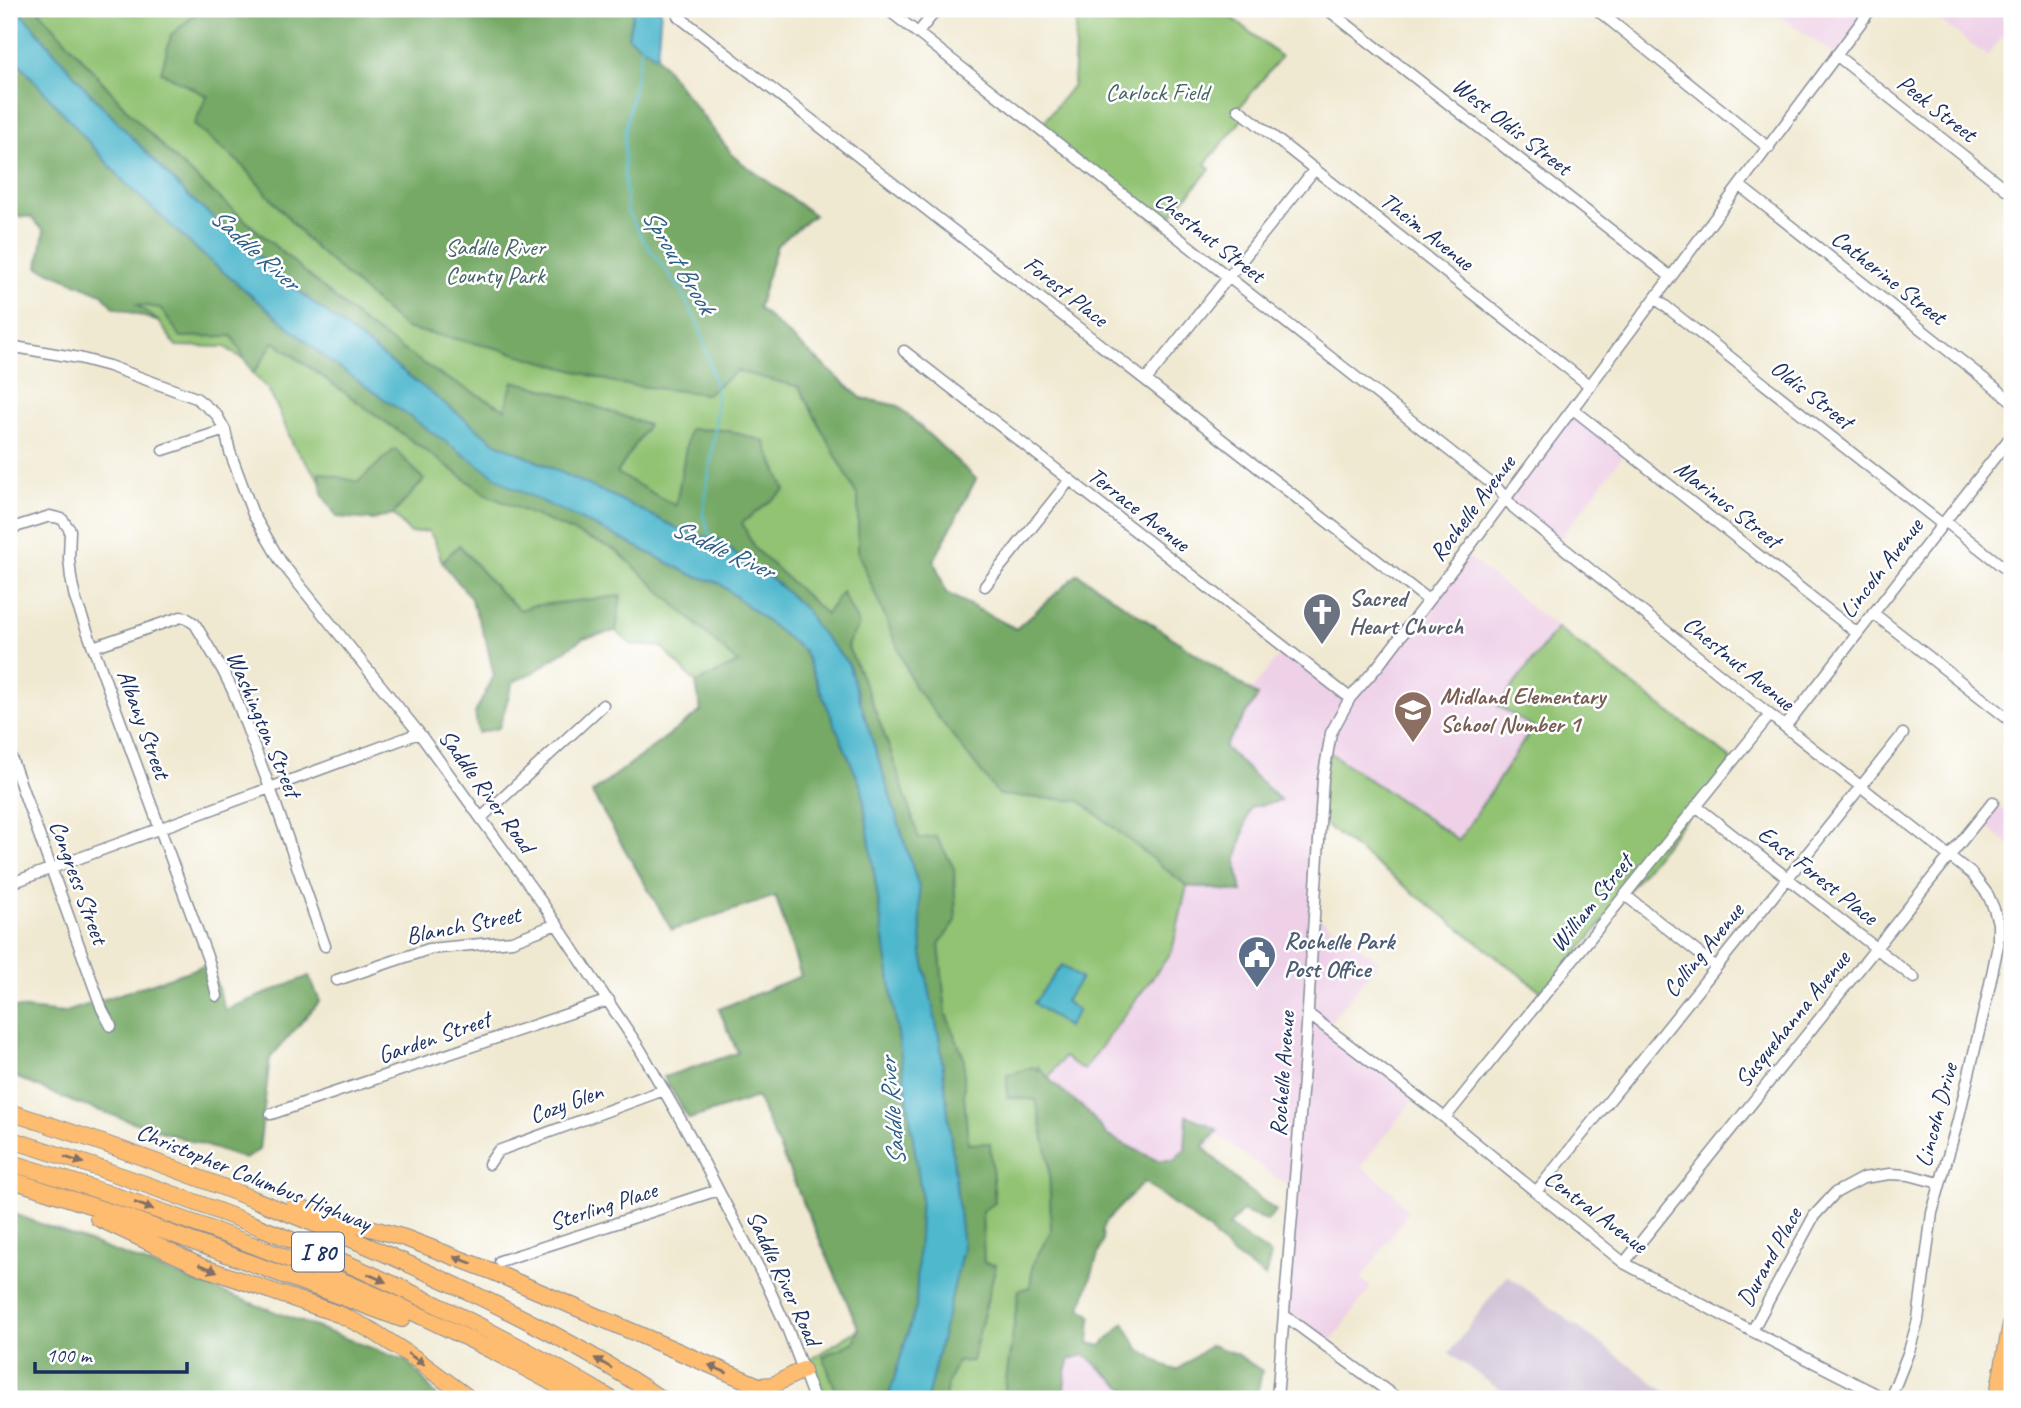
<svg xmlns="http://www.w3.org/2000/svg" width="2021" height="1408" viewBox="0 0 2021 1408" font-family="Caveat,sans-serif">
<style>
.built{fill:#eed0e7}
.industrial{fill:#ccbed3}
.green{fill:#92c373;stroke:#567968;stroke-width:2}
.forest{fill:#75a965;stroke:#486c62;stroke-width:2}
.water{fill:#50b8cd;stroke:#367496;stroke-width:2}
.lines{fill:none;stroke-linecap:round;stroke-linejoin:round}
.stream{stroke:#50b8cd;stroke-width:2.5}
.minor-casing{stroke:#868c98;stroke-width:13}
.highway-casing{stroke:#868c98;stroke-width:18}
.minor{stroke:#fff;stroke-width:10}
.highway{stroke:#fdbc70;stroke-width:16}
.oneway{fill:#816e66}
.labels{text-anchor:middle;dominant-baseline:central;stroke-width:5;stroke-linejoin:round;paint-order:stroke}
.shield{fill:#fff;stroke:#5f6d8e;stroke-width:2}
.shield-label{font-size:23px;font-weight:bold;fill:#1b2f5e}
.park-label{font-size:24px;fill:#456365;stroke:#fff}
.street-label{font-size:24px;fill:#1b2f5e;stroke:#fff}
.worship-label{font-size:24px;font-weight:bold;fill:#5b616d;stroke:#fff;text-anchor:start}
.education-label{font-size:24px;font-weight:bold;fill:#785e54;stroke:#fff;text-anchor:start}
.service-label{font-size:24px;font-weight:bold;fill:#4e5e75;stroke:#fff;text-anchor:start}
.water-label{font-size:26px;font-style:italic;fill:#2e5f85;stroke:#fff}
</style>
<rect width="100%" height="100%" fill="#fff"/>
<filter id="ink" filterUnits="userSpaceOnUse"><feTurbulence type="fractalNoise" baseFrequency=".0143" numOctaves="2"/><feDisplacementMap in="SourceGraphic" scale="14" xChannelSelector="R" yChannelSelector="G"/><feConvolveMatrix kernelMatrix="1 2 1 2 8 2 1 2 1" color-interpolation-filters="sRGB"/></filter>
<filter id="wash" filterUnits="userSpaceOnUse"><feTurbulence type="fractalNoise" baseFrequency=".00686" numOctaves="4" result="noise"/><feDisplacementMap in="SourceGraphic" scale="28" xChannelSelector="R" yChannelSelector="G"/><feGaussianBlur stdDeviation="1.57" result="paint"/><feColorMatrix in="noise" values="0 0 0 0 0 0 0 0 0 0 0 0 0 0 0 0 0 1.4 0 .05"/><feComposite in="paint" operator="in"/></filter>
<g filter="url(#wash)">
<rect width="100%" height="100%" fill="#f0e9d1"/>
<path class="built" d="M1770 9H1871L1836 55Z
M1925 9H2012V24L1987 56Z
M1573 409 1627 450 1557 543 1505 499Z
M1464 554 1557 628 1499 705 1534 726 1459 840 1327 751 1313 913 1379 961 1326 1027 1416 1096 1361 1166 1393 1192 1408 1212 1361 1279 1371 1287 1327 1347 1285 1316 1294 1190 1218 1136 1168 1197 1131 1169 1048 1078 1064 1057 1084 1070 1171 951 1187 886 1242 891 1236 862 1250 807 1281 801 1224 747 1257 696 1251 691 1285 648 1350 698Z
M1993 802 2008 814 2012 809V846L1979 820Z
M1069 1346 1277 1399H1063Z"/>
<path class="industrial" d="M1507 1275 1676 1399H1512L1449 1353Z"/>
<path class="green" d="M9 9H634L628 37 657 57 735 158 814 215 777 245 758 308 861 398 898 406 976 479 934 560 946 593 1016 629 1078 574 1258 696 1224 747 1281 801 1250 807 1236 862 1242 892 1187 886 1172 951 1084 1070 1064 1057 1048 1078 1039 1068 1062 1218 1035 1399H826L811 1359 859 1329 757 1097 689 1119 664 1077 738 1053 719 1009 801 976 775 895 672 930 592 793 701 711 696 683 662 647 632 645 616 631 617 620 604 616 527 666 447 557 442 562 434 539 428 531 410 533 393 514 405 500 345 512 294 447 279 411 268 389 253 374 256 368 225 347 176 346 159 322 120 292 9 143Z
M1077 9H1221L1281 57 1238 109 1246 115 1205 164 1210 169 1162 226 1039 128 1073 85Z
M1557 628 1733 760 1545 994 1320 821 1327 751 1459 840 1533 727 1498 706Z"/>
<path class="forest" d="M18 9H38L131 114 177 161 366 325 442 376 505 409 513 381 555 392 648 425 617 473 676 506 689 429 725 430 764 441 785 490 742 523 755 549 826 614 842 592 859 625 847 645C877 708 899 773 919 839L936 836 954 868 956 921 939 944 946 1014 964 1058V1094L968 1144 990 1143 995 1203 982 1211 984 1263 996 1265 972 1361 957 1362 947 1385 945 1399H927L963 1248 940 1042 922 954 919 888 848 663 815 626 807 611 769 576 742 561 722 541 683 531 544 464 496 443 307 298 187 195 87 90Z
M201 9H634L628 37 657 57 735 158 814 215 777 245 758 308 861 398 898 406 976 479 934 560 946 593 1016 629 1078 574 1258 696 1224 747 1281 801 1250 807 1236 862 1242 892 1187 886 1080 801 999 795 914 686 858 553V497L799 387 737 371 707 394 620 384 496 348 405 328 309 242 241 164 194 125 207 96 161 72 171 35Z
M9 52 126 184 202 254 328 360 620 538 690 574 719 583 804 651 862 789 921 1192 916 1306 888 1399H839L823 1356 854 1342 859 1329 757 1097 689 1119 664 1077 738 1053 719 1009 801 976 776 896 672 930 592 793 701 711 696 683 738 663 616 550 489 496 274 342 253 374 232 336 181 337 160 308 137 305 159 322 114 307 102 294 38 267 44 231 31 217 9 216Z
M395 449 424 480 393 514 373 520 337 517 322 494 319 472 358 482Z
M459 545 499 591 520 610 531 606 621 596 616 631 583 638 536 671 513 682 499 728 478 733 475 713 494 676 486 640 470 597 442 562Z
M210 964 225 1010 309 976 320 1001 270 1058 259 1150 245 1159 73 1102 9 1074V1007L63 1013Z
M1033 1067 1038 1071V1067L1053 1083 1087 1111 1108 1136 1156 1160H1174L1185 1149 1187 1115 1218 1130 1203 1147 1241 1184 1276 1211 1267 1221 1242 1211 1229 1226 1271 1255 1265 1277 1230 1252 1210 1231 1144 1182 1106 1221 1102 1231 1103 1239 1081 1308 1091 1316 1089 1343 1101 1346 1124 1323 1138 1348 1169 1368 1177 1370 1211 1345 1236 1354 1262 1371 1256 1399H1136L1085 1355 1070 1359 1066 1372 1063 1399H1008L1004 1394 1019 1290 1030 1287 1033 1263 1051 1231 1049 1162 1036 1100 1007 1097V1075Z
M9 1212 409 1362 439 1399H142L117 1391 105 1399H9Z"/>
<path class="water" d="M9 9H18L87 90 187 195 307 298 496 443 615 497 683 531 722 541 742 561 769 576 807 611 815 626 848 663 919 888 922 954 940 1042 963 1248 927 1399H888L916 1306 921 1192 862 789 804 651 719 583 690 574 620 538 509 486 328 360 202 254 126 184 9 52Z
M634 9H661L657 57 628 37Z
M1062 965 1081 979 1065 1001 1078 1011 1067 1027 1034 1003Z"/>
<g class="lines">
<path class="stream" d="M642 47 625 132 624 172 627 211 644 241 682 292 700 328 711 368 717 396 715 432 703 514 711 539"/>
</g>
</g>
<g filter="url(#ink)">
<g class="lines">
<defs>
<path id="minor" d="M887 9 1497 488 1514 508 1770 715 1972 874 1988 895 1994 909 1998 923V945L1987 998 1958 1120 1932 1213 1918 1320 1909 1351 1890 1399
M1084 9 1085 10
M1327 9 1671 277
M1596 9 1769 148
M678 16 1428 600
M918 33 937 9
M1836 55 2012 194
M1238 109 1590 386
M1740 186 2012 401
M1655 298 1942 524
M9 346 79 358 109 366 196 398 216 414 225 430 230 452 253 514 281 562 419 733 543 904 640 1049 690 1136 766 1282 787 1328 814 1399
M904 351 1350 698
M1146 380 1315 169
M1573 409 1857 633
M163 450 225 430
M1945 521 2012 574
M9 529 50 516 62 519 70 530 69 558 71 578 75 598 209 962 217 996
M985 586 1069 481
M1873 613 2012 722
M93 647 181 617 186 618 195 624 223 671 233 691 270 788 325 946
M1785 727 2012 435
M9 752 102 1009 111 1026
M1696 806 1914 978
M481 818 603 705
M9 884 419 733
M1625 895 1716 967
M337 980 429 949 512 941 557 924
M1307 1013 1445 1118 1624 1263 1752 1331 1886 1399
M271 1114 609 1000
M1445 1118 1770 715
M489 1164 498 1151 664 1090
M1536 1192 1903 734
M500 1261 718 1190
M1624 1263 1993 802
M1285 1316 1398 1399
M1752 1331 1814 1216 1835 1193 1863 1178 1890 1174 1909 1175 1939 1183
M1277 1399 1305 1055 1323 779 1331 733 1350 698 1378 666 1464 554 1871 9"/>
<path id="highway" d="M9 1112C127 1149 242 1193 356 1241 461 1286 566 1335 661 1399
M9 1139C217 1204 424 1286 611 1399
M9 1162C206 1222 403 1296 581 1399
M9 1179 129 1218 402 1319
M294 1206 405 1238 491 1271 759 1386 773 1385 803 1370
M98 1218 202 1267 341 1315 371 1330 416 1359 470 1399
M1997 1399 2012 1318
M2010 1399 2012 1386"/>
</defs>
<use href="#minor" class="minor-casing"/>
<use href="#highway" class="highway-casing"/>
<use href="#minor" class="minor"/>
<use href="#highway" class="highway"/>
</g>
<defs><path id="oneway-solid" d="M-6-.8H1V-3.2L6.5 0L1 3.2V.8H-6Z" transform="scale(1.75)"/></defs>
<g class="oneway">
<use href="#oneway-solid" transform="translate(74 1160) rotate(18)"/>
<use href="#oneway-solid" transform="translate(144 1206) rotate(20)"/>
<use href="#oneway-solid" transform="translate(463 1260) rotate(-159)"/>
<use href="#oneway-solid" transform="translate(208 1268) rotate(21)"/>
<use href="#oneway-solid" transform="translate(377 1278) rotate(24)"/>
<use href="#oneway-solid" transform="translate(416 1359) rotate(34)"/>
<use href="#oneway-solid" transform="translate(603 1363) rotate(-149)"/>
<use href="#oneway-solid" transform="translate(718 1369) rotate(-157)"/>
</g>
</g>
<defs>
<symbol id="church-pin" viewBox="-11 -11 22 30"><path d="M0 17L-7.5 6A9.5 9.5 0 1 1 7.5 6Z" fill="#6b7280" stroke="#fff"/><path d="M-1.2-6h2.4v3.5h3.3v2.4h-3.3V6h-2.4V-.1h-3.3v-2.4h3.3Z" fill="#fff"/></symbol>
<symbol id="school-pin" viewBox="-11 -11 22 30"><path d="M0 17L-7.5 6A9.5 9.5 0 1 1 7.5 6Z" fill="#8d6e63" stroke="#fff"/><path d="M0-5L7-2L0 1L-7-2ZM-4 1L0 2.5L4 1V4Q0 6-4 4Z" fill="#fff"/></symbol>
<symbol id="civic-pin" viewBox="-11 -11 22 30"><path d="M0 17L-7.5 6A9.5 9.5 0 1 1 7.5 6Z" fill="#5c6f8a" stroke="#fff"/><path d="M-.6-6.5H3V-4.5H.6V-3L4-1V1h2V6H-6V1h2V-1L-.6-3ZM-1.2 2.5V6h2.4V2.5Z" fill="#fff"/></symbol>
</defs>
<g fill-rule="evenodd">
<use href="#church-pin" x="1300" y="590" width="44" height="60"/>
<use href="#school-pin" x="1391" y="688" width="44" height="60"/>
<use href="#civic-pin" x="1235" y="933" width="44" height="60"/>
</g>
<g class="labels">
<rect class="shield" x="292" y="1232.5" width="52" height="39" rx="5"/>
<g class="shield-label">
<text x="318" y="1252">I 80</text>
</g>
<g class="park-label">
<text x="1157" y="92">Carlock Field</text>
<text x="495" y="247">Saddle River<tspan x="495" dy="28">County Park</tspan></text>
</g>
<g class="street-label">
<text transform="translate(1937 108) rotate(38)">Peek Street</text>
<text transform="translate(1512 126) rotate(38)">West Oldis Street</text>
<text transform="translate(1427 231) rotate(38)">Theim Avenue</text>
<text transform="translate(1210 237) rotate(38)">Chestnut Street</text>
<text transform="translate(1889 277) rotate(38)">Catherine Street</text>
<text transform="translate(1066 291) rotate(38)">Forest Place</text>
<text transform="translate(1812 394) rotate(38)">Oldis Street</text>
<text transform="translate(1728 504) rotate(38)">Marinus Street</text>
<text transform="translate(1472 508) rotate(-53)">Rochelle Avenue</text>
<text transform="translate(1139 509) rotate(38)">Terrace Avenue</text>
<text transform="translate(1881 568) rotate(-52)">Lincoln Avenue</text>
<text transform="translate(1739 663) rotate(39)">Chestnut Avenue</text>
<text transform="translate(144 724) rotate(70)">Albany Street</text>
<text transform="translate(264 724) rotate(67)">Washington Street</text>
<text transform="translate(487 791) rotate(54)">Saddle River Road</text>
<text transform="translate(1818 875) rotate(38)">East Forest Place</text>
<text transform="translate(79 882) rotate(70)">Congress Street</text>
<text transform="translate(1591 903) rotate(-51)">William Street</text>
<text transform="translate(463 925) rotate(-11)">Blanch Street</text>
<text transform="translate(1703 950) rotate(-51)">Colling Avenue</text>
<text transform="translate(1792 1019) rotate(-51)">Susquehanna Avenue</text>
<text transform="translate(434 1037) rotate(-19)">Garden Street</text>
<text transform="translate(1282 1074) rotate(-86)">Rochelle Avenue</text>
<text transform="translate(566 1103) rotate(-20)">Cozy Glen</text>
<text transform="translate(1936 1115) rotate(-75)">Lincoln Drive</text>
<text transform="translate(254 1177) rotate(22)">Christopher Columbus Highway</text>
<text transform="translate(603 1206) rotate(-18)">Sterling Place</text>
<text transform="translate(1596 1211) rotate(37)">Central Avenue</text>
<text transform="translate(1769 1257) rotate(-61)">Durand Place</text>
<text transform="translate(784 1278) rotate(65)">Saddle River Road</text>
</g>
<g class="worship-label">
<text x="1349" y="598">Sacred<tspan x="1349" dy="28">Heart Church</tspan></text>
</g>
<g class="education-label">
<text x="1440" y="696">Midland Elementary<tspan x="1440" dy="28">School Number 1</tspan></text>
</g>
<g class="service-label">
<text x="1284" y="941">Rochelle Park<tspan x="1284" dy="28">Post Office</tspan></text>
</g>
<g class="water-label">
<text transform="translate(255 249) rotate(42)">Saddle River</text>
<text transform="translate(679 261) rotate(59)">Sprout Brook</text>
<text transform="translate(723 549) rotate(25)">Saddle River</text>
<text transform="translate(892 1112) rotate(-95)">Saddle River</text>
</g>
</g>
<rect width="2021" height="1408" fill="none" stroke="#fff" stroke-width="35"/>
<path d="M35 1362v10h152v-10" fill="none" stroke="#1b2f5e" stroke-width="3.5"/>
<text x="46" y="1362" font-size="21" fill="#1b2f5e" stroke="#ffffff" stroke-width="5" paint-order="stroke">100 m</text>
</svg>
